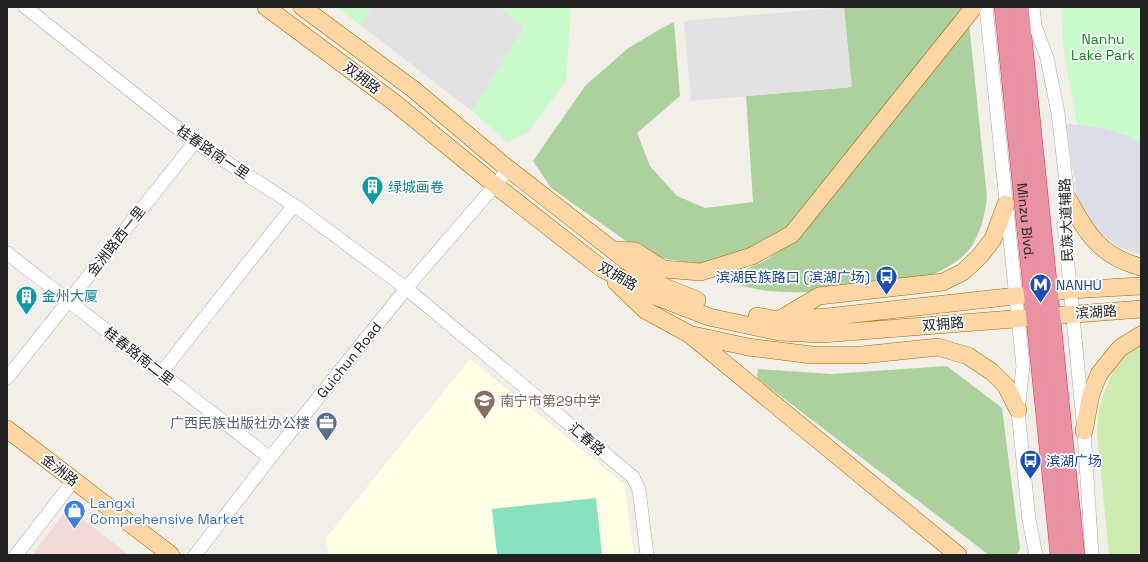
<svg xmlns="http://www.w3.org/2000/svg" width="1148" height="562" viewBox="0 0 1148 562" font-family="'Space Grotesk','Noto Sans SC',sans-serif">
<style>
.commercial{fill:#f2dad9}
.education{fill:#ffffe5}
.grass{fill:#cdebb0}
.forest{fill:#add19e}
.park{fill:#c8facc}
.pitch{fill:#88e0be}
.parking{fill:#e2e2e2}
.plaza{fill:#dddde8}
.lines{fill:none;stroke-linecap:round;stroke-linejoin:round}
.minor-casing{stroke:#a9a9a9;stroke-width:14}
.major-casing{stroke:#a06b00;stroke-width:18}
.highway-casing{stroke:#dc2a67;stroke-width:20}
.minor{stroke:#fff;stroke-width:13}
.major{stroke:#fcd6a4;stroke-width:17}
.highway{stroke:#e892a2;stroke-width:19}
.labels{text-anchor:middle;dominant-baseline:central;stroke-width:3.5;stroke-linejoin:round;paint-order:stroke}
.park-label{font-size:14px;fill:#0c8416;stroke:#fff}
.street-label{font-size:14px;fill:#222;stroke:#fff}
.culture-label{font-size:14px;fill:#0d838f;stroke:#fff;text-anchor:start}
.transit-label{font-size:14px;fill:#164399;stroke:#fff;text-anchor:start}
.education-label{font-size:14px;fill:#785e54;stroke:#fff;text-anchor:start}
.service-label{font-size:14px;fill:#4e5e75;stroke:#fff;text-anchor:end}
.shop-label{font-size:14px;fill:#366cbe;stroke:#fff;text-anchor:start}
</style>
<rect width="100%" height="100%" fill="#f2efe9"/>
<path class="commercial" d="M68 508 129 555H32Z"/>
<path class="education" d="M470 359 624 484 634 555H329L326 538Z"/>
<path class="grass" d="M1141 343V551L1138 555H1109L1097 432 1099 409 1105 390 1113 372 1124 357 1136 345Z"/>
<path class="forest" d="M844 7H966L785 228 749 249 701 265 646 255 551 188 533 161 585 86 627 49 660 29 674 22 680 96 637 133 650 166 677 196 705 208 753 202 746 96 851 87Z
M969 23 987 197C985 216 980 236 968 251 956 265 925 280 907 284 894 287 880 287 867 288 835 291 802 294 769 291 757 290 743 286 731 283L730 275 763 262 798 238Z
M947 366 1002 408 1020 549 1017 555H989L757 378 758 369 831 374Z"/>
<path class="park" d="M337 7H372L360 25Z
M499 7H571L566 81 527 133 507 142 472 111 524 28Z
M1061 7H1141V248L1079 135 1063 46Z"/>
<path class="pitch" d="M596 498 602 555H497L492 509Z"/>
<path class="parking" d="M372 7H499L524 28 472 111 360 25Z
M844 7 852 87 691 101 684 21Z"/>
<path class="plaza" d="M1067 124 1097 127 1129 136 1141 144V255L1119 247 1094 228 1078 202 1074 182H1076L1072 167Z"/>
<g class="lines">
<defs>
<path id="minor" d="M25 7 195 142 294 205 407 289 633 477 639 490 647 555
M986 7 1023 366 1018 410 1029 520 1036 555
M1033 7 1035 26 1047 58 1058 113 1068 199 1064 224 1084 431 1092 555
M7 253 270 458
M161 373 294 205
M7 378 195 142
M16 555 74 480
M195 555 270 458 409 285 509 169"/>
<path id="major" d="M266 7 395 103 495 185 601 268 650 294 709 317 779 332 822 334 1141 309
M302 7 413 89 501 163 655 283 697 300
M1068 199C1087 233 1099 256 1141 267
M613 250 635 251 663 269 701 272 752 256 792 234 974 7
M616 282 645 310 689 334 958 555
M757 316 779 320 827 317 1070 290 1141 286
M782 318 819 296 943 282 963 272 980 256 993 239 1006 204
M693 335 748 347 812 355H862L938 347 968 356 992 372 1006 386 1018 410
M7 429 171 555
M1084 431 1091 394 1099 374 1120 348 1141 335"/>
<g id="highway">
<path id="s1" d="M1004 7 1060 555"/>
<path d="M1019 7 1075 555"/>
</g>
</defs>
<use href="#minor" class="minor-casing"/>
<use href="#major" class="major-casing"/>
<use href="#highway" class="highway-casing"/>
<use href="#minor" class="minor"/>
<use href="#major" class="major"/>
<use href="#highway" class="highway"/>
</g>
<defs>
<symbol id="building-pin" viewBox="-11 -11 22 30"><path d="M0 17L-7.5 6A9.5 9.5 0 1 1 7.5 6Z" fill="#0f9aa8" stroke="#fff"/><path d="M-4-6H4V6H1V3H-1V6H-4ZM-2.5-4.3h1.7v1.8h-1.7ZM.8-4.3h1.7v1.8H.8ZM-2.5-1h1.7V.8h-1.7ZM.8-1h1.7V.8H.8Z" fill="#fff"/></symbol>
<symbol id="bus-pin" viewBox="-11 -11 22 30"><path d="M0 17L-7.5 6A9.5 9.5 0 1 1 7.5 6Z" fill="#1a4fb4" stroke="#fff"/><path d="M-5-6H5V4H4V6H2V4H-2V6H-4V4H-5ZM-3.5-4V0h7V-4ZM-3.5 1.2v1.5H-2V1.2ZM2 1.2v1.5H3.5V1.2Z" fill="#fff"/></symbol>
<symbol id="metro-pin" viewBox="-11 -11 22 30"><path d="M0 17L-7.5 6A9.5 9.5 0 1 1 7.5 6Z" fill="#1a4fb4" stroke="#fff"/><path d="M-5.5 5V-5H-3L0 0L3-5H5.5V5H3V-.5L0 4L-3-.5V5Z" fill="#fff"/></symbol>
<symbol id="school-pin" viewBox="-11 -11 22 30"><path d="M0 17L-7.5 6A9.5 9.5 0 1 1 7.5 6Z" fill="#8d6e63" stroke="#fff"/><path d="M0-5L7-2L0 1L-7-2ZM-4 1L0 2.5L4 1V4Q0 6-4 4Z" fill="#fff"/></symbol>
<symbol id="office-pin" viewBox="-11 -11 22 30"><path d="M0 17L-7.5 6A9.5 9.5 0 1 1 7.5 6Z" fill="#5c6f8a" stroke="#fff"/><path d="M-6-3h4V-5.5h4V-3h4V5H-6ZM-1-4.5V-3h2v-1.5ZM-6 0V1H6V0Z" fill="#fff"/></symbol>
<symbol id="shop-pin" viewBox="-11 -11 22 30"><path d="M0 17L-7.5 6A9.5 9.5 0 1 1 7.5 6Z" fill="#3f7fe0" stroke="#fff"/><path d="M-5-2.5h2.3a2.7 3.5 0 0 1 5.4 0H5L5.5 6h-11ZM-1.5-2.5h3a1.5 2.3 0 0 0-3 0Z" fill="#fff"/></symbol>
</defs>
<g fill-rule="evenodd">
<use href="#building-pin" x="360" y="174" width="25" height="34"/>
<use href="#bus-pin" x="874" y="264" width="25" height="34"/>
<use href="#metro-pin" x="1028" y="272" width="25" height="34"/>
<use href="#building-pin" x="14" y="284" width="25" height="34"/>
<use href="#school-pin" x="472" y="388" width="25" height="34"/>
<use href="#office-pin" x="314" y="410" width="25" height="34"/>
<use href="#bus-pin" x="1018" y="448" width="25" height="34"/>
<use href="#shop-pin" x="62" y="498" width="25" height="34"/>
</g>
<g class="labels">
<g class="park-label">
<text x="1103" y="39">Nanhu<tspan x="1103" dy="16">Lake Park</tspan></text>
</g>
<g class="street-label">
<text transform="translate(362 78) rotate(37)">双拥路</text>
<text transform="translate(213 152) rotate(34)">桂春路南一里</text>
<text transform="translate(1066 220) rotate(-92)">民族大道辅路</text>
<text stroke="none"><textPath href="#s1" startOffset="215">Minzu Blvd.</textPath></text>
<text transform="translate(116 241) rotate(-52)">金洲路西一里</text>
<text transform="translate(618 276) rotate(30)">双拥路</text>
<text transform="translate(1096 312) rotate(-4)">滨湖路</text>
<text transform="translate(943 324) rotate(-5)">双拥路</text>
<text transform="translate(139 356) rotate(38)">桂春路南二里</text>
<text transform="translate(349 360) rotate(-51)">Guichun Road</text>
<text transform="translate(587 439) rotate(40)">汇春路</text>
<text transform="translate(60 470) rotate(38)">金洲路</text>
</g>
<g class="culture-label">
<text x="388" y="187">绿城画卷</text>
<text x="42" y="296">金州大厦</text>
</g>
<g class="transit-label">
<text x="870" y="277" text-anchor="end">滨湖民族路口 (滨湖广场)</text>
<text x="1056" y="285">NANHU</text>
<text x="1046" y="461">滨湖广场</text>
</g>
<g class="education-label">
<text x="500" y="401">南宁市第29中学</text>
</g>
<g class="service-label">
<text x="310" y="423">广西民族出版社办公楼</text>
</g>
<g class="shop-label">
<text x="90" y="503">Langxi<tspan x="90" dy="16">Comprehensive Market</tspan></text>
</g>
</g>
<rect width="1148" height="562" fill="none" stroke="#222222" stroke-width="16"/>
</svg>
